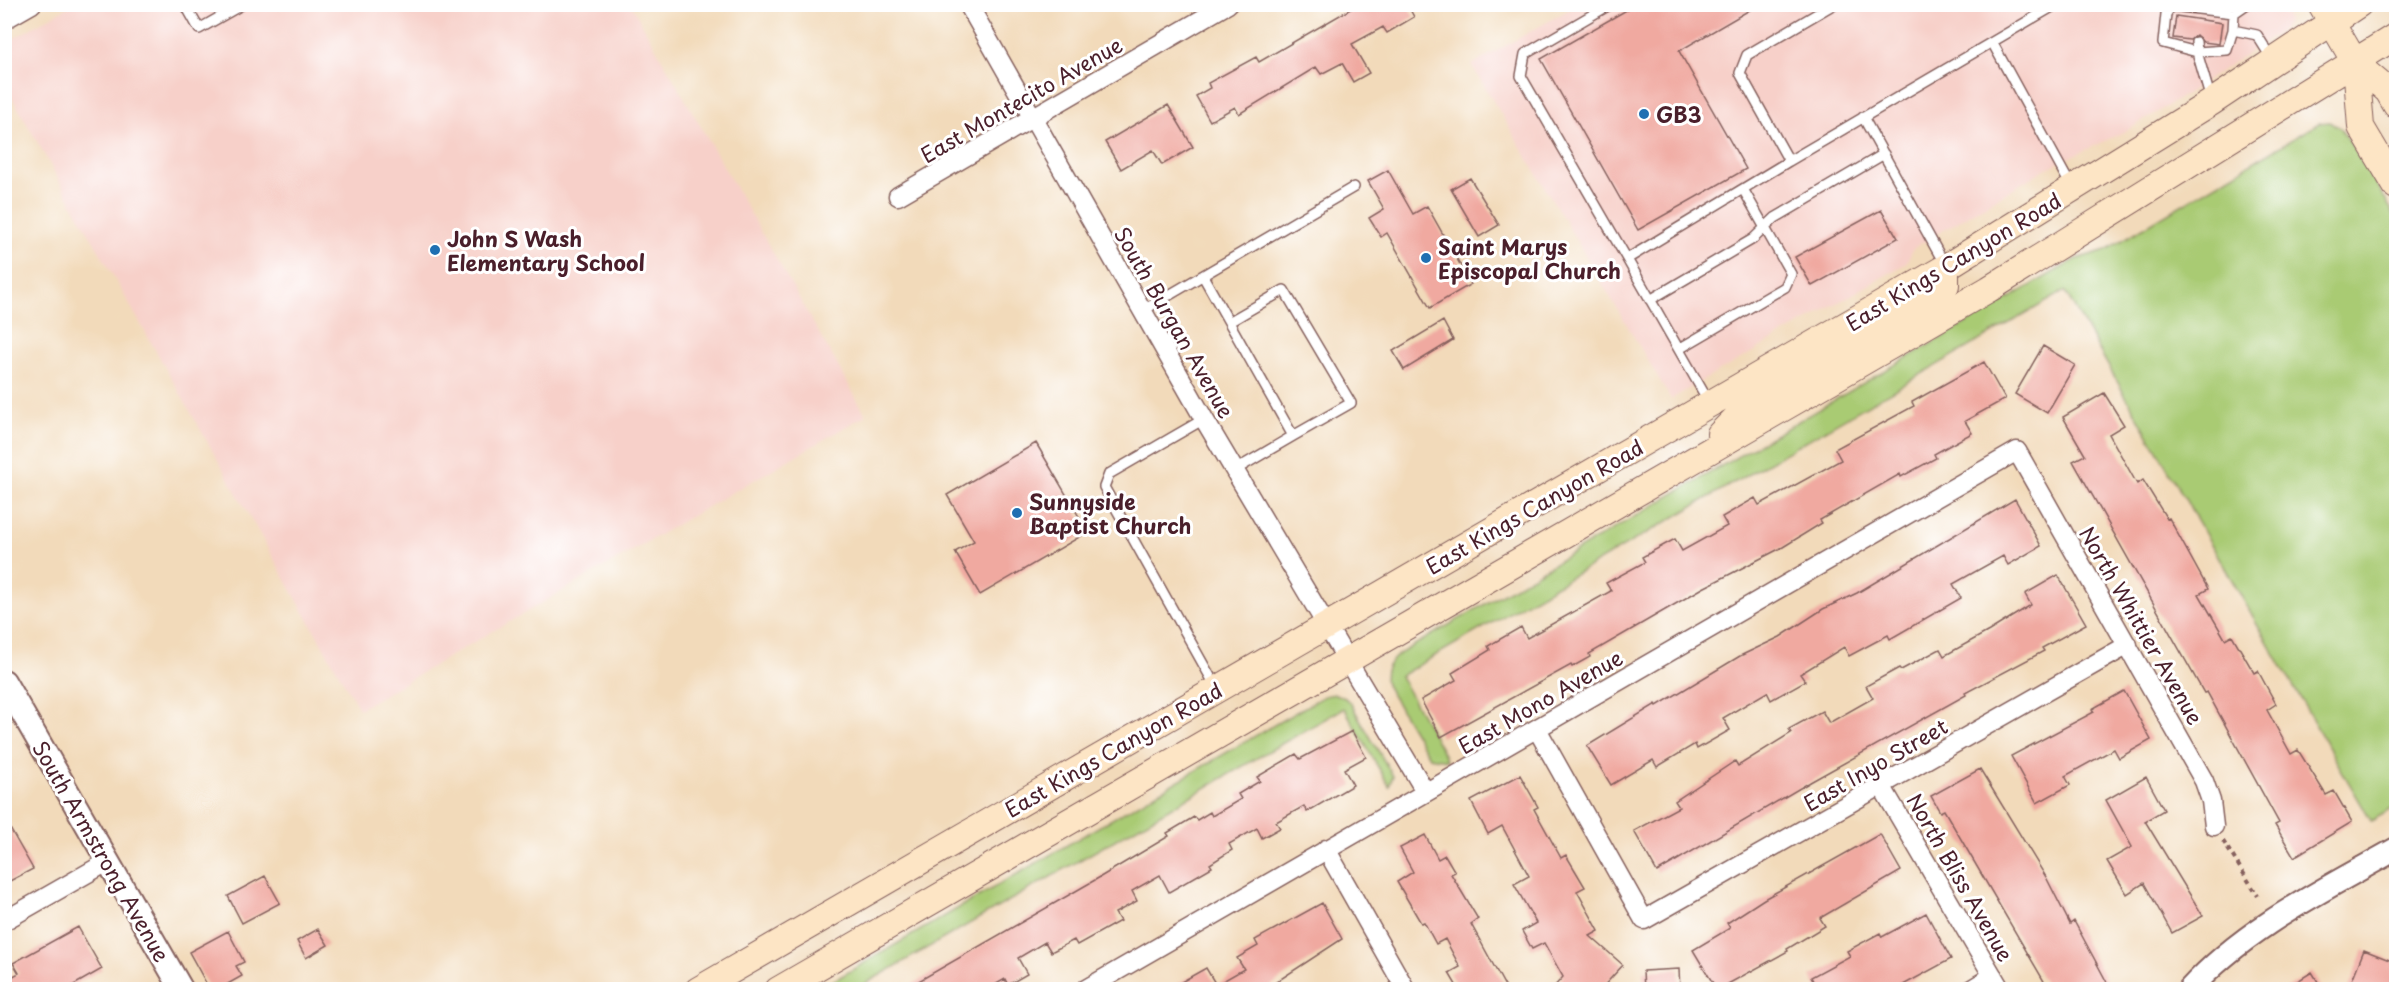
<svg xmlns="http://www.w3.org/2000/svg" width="2401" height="994" viewBox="0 0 2401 994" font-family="'Playpen Sans',sans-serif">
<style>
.built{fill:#f7d0c9}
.green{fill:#a9cb73;stroke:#7a754f;stroke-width:1.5}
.building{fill:#f0a9a0}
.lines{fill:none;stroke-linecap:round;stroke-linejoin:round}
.service-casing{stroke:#85605d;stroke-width:12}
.minor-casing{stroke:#85605d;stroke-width:21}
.tertiary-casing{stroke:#85605d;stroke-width:26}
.secondary-casing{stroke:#85605d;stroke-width:28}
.path{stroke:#85605d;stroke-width:4;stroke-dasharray:4.5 4.5;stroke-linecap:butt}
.service{stroke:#fff;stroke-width:9}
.minor{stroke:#fff;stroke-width:18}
.tertiary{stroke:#fff;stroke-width:22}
.secondary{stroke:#fde5c5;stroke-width:26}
.poi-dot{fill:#1f6fb2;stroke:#fff;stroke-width:2}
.labels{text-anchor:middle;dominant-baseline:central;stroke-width:6;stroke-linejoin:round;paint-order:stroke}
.street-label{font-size:21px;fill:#4a1f2b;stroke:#fff}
.poi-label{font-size:21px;font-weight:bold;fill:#4a1f2b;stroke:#fff;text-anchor:start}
</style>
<rect width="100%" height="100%" fill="#fff"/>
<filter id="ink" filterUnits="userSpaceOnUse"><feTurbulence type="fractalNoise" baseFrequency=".0167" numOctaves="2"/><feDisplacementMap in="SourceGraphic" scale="12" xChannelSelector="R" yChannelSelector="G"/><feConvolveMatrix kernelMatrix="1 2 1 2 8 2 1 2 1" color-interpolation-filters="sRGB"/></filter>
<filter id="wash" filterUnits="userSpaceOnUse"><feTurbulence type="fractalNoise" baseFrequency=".008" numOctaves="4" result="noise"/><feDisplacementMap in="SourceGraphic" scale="24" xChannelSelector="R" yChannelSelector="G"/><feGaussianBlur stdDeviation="1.35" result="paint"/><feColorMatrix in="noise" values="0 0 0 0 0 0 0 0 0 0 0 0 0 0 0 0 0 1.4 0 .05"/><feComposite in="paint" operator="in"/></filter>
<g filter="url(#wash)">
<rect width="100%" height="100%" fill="#f2daba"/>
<path class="built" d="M2286 4 2288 22 2278 33 2177 100 2128 130 2045 169 1914 248 1905 264 1671 399 1472 65 1577 5Z
M71 5H631L866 415 359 709 5 85 4 44Z"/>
<path class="green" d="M2329 122 2341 128 2396 217V807L2371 821 2065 291 1400 676 1447 760 1429 757 1386 685C1383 669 1388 664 1399 654L2054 272 2077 259 2106 250 2319 123Z
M1335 694 1345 698 1351 704 1393 776 1389 786 1344 708 856 989H819L1324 696Z"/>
<g id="blocks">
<path class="building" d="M1359 4H1407L1414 17 1387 33 1383 27 1352 44 1369 73 1353 82 1342 63 1321 74 1316 67 1239 114 1235 107 1210 121 1196 96 1210 88 1208 83 1256 57 1259 62Z
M1637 4H1760L1679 51 1746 169 1638 230 1541 59Z
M2176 16 2222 23 2219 44 2203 42 2196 35 2190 40 2173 38Z
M1168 105 1193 147 1162 165 1153 150 1121 169 1105 142Z
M1388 170 1413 214 1427 206 1471 284 1430 308 1387 233 1381 237 1369 218 1384 209 1368 181Z
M1470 178 1499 225 1479 237 1451 189Z
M1881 210 1898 238 1812 286 1795 257Z
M1443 321 1453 340 1404 370 1393 351Z
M2043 346 2075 365 2047 413 2015 394Z
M1984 362 2005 399 1965 421 1972 433 1934 454 1936 458 1901 477 1900 474 1820 520 1822 523 1783 547 1703 588 1589 654 1590 657 1572 667 1571 665 1441 737 1421 700 1456 680 1452 673 1490 650 1488 646 1521 627 1527 638 1611 591 1606 583 1645 562 1642 557 1675 539 1682 551 1727 526 1722 517 1755 498 1759 505 1841 460 1835 449 1914 406 1912 402Z
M2104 393 2124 425 2109 434 2137 484 2143 480 2167 519 2169 518 2208 589 2199 594 2225 639 2232 635 2254 673 2258 671 2276 704 2267 710 2291 754 2298 750 2326 795 2334 791 2352 822 2294 857 2275 825 2279 823 2207 692 2204 693 2073 461 2085 455 2063 417Z
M1036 443 1088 532 980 595 955 552 974 541 947 495Z
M2015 499 2041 546 2008 565 2003 556 1953 584 1961 598 1890 639 1888 635 1849 656 1844 647 1800 674 1805 681 1771 700 1767 692 1723 718 1730 730 1697 749 1695 744 1657 767 1653 760 1611 785 1587 746 1656 704 1657 706 1740 656 1780 637 1823 609 1857 593Z
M2058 575 2086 624 2042 648 2044 651 1965 693 1966 695 1812 781 1657 872 1634 831 1679 807 1675 801 1735 761 1738 766 1791 733 1789 729 1822 711 1829 723 1873 698 1866 686 1899 668 1901 670 1940 649 1944 656 1989 631 2031 605 2025 594Z
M2124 691 2151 740 2119 758 2114 749 2065 776 2070 785 2037 803 2011 756 2094 712 2092 709Z
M1352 731 1366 757 1344 769 1353 785 1307 812 1304 806 1276 822 1280 828 1262 838 1257 828 1229 844 1232 850 1210 864 1212 867 1169 892 1160 875 1132 891 1137 901 1115 913 1120 921 1077 945 1074 940 1051 952 1045 942 1018 958 1027 974 1008 985 1005 979 986 990H903L1102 876 1169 836 1167 833 1194 817 1197 820 1210 812 1212 816 1241 799 1238 794 1260 781 1257 777 1296 754 1300 759Z
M1980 769 2046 877 2070 924 2074 921 2111 990H2049L1944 810 1940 812 1931 796Z
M1520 775 1538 807 1534 809 1561 858 1566 855 1585 887 1577 891 1599 931 1590 936 1623 965 1600 990H1551L1563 977 1544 943 1532 949 1522 931 1536 923 1514 884 1529 876 1502 826 1488 834 1471 801Z
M2146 777 2164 810 2145 821 2203 916 2172 933 2144 883 2127 894 2107 861 2132 847 2106 800Z
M4 818 33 869 4 884Z
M1880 834 1901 871 1820 918 1825 926 1787 949 1788 951 1717 990 1693 950 1730 928 1727 923 1764 899Z
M1425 835 1438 859 1445 855 1455 872 1451 874 1478 919 1471 924 1507 990H1459L1449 973 1460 967 1445 939 1436 944 1424 922 1421 923 1397 882 1413 872 1400 848Z
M265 876 280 903 242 923 228 896Z
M1322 903 1342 939 1264 990H1167L1206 968 1216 985 1244 969 1237 958 1258 946 1255 940Z
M1926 913 1951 959 1894 990H1818L1811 977 1850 956 1847 951 1880 933 1882 937Z
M78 927 102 969 65 990H4V981L19 973 13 963Z
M318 929 328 945 306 958 297 941Z
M228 931 244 962 236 966 242 976 217 990H210L189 952Z
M2364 950 2397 963V982L2393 990H2348Z
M1679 969 1680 990H1644L1643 971Z
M2312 972 2323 990H2283Z"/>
</g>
</g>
<g filter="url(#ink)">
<use href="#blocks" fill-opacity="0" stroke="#85605d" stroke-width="1.5"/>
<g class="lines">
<defs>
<path id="service" d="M185 4 199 29 243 4
M1611 4 1525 54 1521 76 1627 259
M2247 4 2234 13 2233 30 2257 35 2272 59
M1992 42 2072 188
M2196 42 2197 52 2227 50 2233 30
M2211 100 2197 52 2163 43 2166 14 2171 6 2234 13
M1863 117 1945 265
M1789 161 2057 4
M1203 276 1293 436 1351 403 1284 290 1229 322
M1650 300 1753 239 1775 218 1884 154
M1142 311 1354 187
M1679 349 1785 287 1791 274 1743 189
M1710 404 1627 259 1789 161 1740 73 1747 55 1834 4
M1204 419 1109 474 1104 487 1216 687
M1235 470 1293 436"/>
<path id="minor" d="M968 4 1204 419 1425 791
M4 20 32 4
M898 196 1228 4
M1537 729 1644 920 2128 645
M1882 787 2001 990
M1326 849 1406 990
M4 921 109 861
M1084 990 2017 451 2204 781 2211 801 2214 826
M1970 990 1993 976"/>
<path id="tertiary" d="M4 681 182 990
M2189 990C2246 927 2324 890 2396 849"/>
<path id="secondary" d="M2321 4 2356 64 2388 91 2396 105
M2356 64 2361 127 2396 186
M1720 434 1749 405 1929 303 1946 285V267
M698 990 1946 267 2212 102 2359 4
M778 990 1989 289 2396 36"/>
</defs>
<use href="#service" class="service-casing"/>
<use href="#minor" class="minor-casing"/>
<use href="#tertiary" class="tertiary-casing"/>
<use href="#secondary" class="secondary-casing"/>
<path class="path" d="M2223 841 2258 896"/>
<use href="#service" class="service"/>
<use href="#minor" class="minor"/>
<use href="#tertiary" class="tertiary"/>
<use href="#secondary" class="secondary"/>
</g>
</g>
<g class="poi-dot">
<circle cx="1644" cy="114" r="6"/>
<circle cx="435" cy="250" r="6"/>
<circle cx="1426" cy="258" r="6"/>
<circle cx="1017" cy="513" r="6"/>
</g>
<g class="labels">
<g class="street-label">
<text transform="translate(1021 99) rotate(-30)">East Montecito Avenue</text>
<text transform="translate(1953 261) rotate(-31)">East Kings Canyon Road</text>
<text transform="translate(1175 322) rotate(60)">South Burgan Avenue</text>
<text transform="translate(1534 506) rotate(-30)">East Kings Canyon Road</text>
<text transform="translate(2142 625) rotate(60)">North Whittier Avenue</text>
<text transform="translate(1540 701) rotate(-30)">East Mono Avenue</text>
<text transform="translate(1113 749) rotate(-30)">East Kings Canyon Road</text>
<text transform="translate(1875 764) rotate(-30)">East Inyo Street</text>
<text transform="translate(102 851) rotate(60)">South Armstrong Avenue</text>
<text transform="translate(1961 877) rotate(60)">North Bliss Avenue</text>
</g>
<g class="poi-label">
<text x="1656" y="114">GB3</text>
<text x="447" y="238">John S Wash<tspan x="447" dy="24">Elementary School</tspan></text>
<text x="1438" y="246">Saint Marys<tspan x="1438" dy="24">Episcopal Church</tspan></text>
<text x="1029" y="501">Sunnyside<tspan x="1029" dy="24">Baptist Church</tspan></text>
</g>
</g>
<rect width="2401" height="994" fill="none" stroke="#fff" stroke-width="24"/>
</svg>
